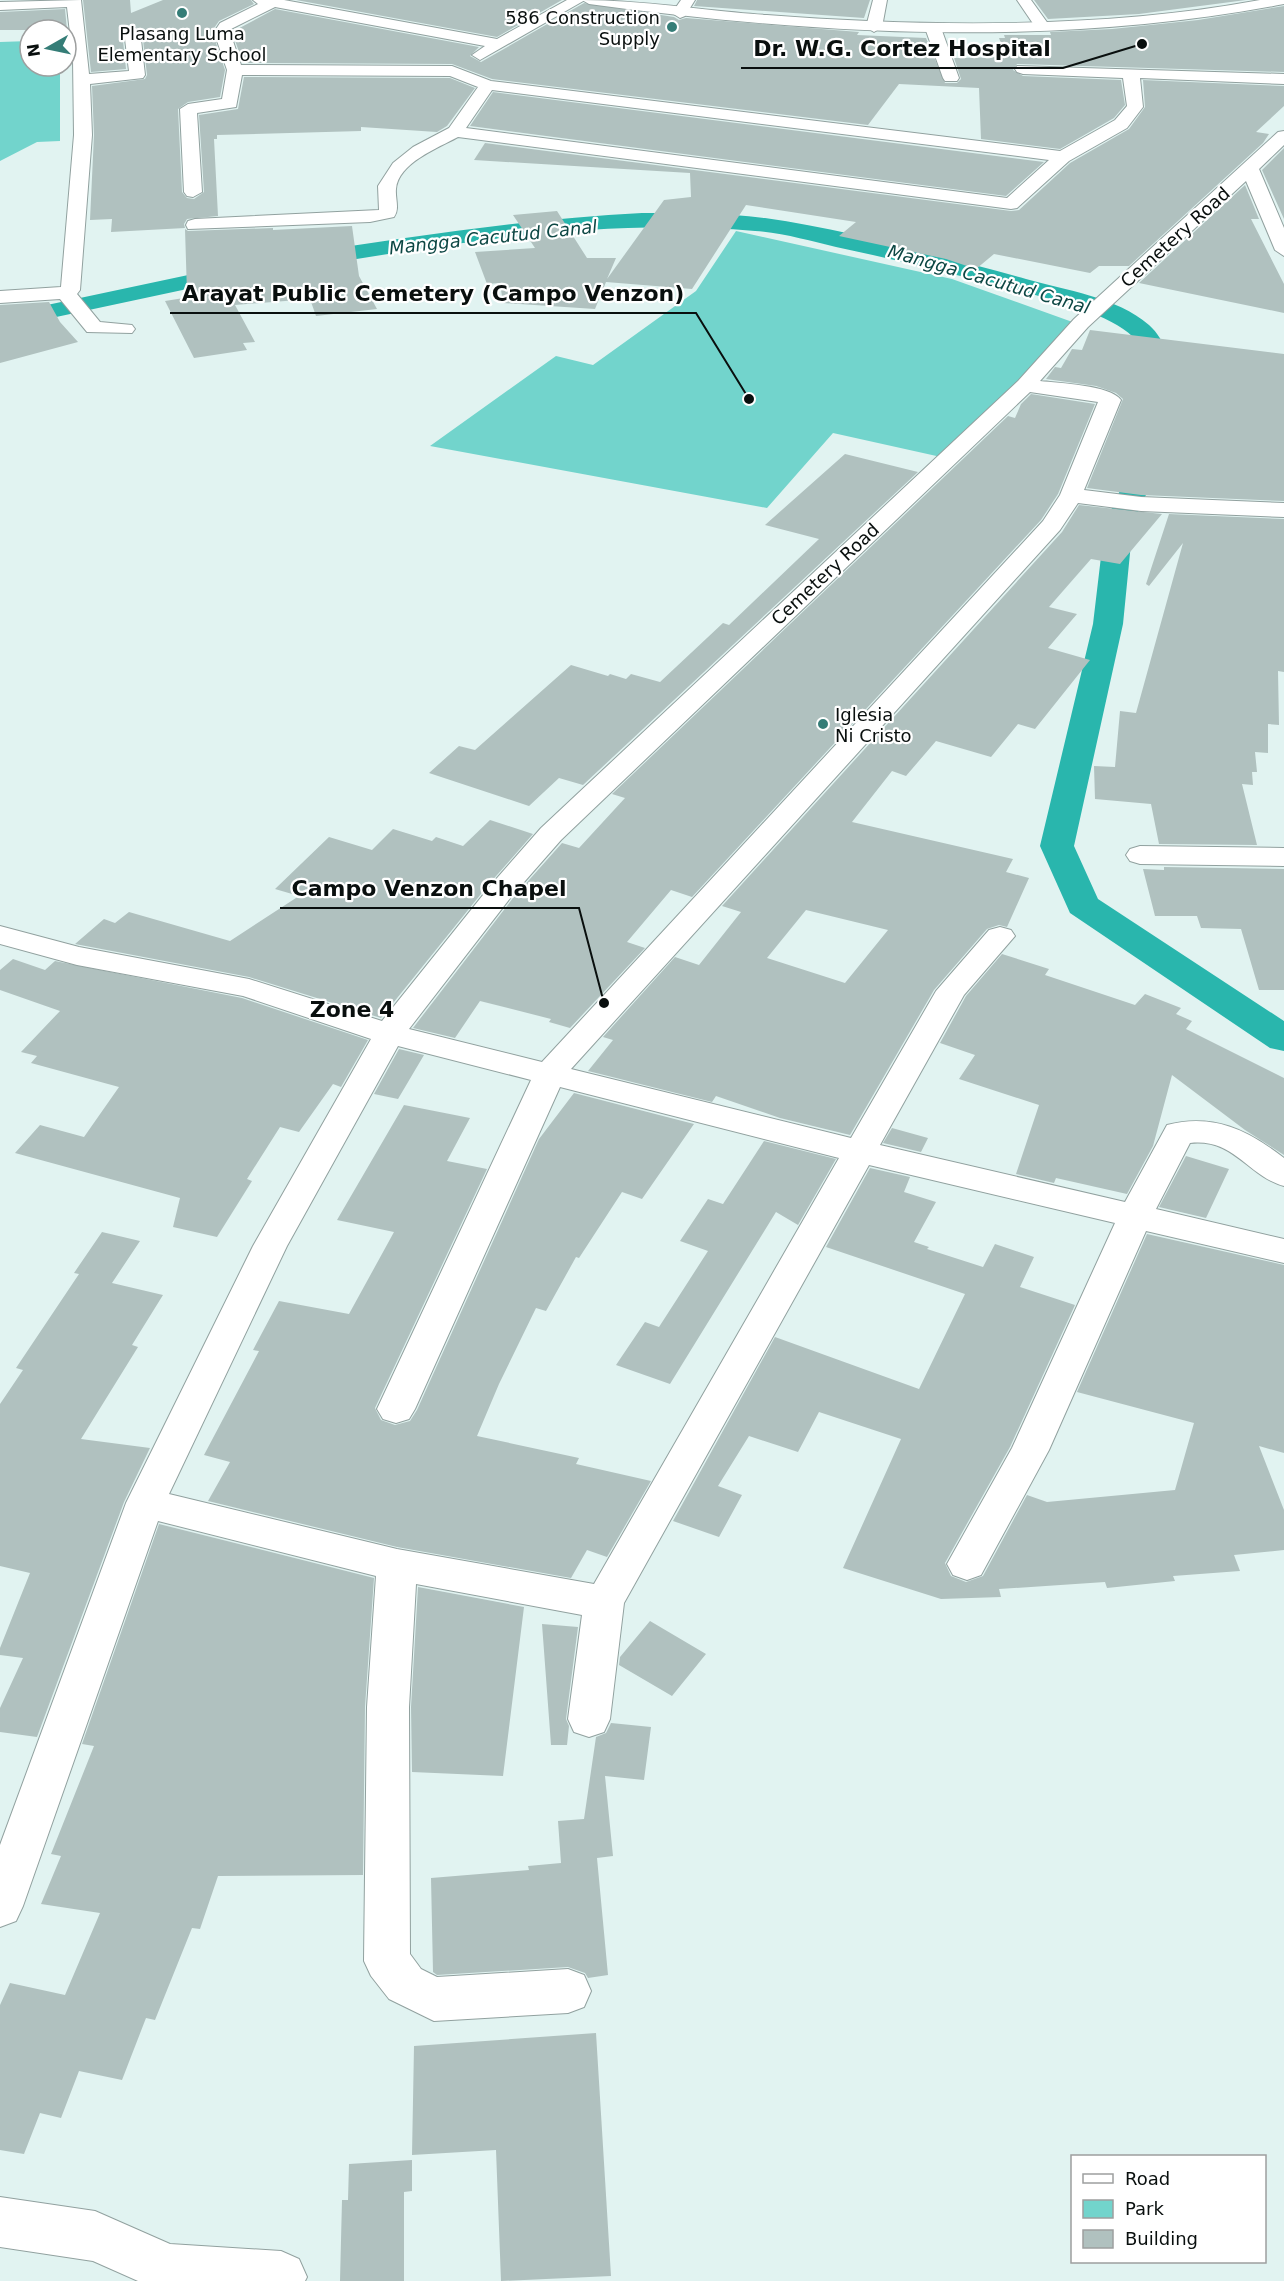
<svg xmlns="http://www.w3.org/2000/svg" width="1284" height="2281" viewBox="0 0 1284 2281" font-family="'DejaVu Sans',sans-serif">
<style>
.green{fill:#72d4cc}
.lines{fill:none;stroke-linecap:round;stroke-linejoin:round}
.canal{fill:#29b6ad;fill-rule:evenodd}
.building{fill:#b0c1bf;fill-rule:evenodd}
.street-casing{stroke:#91a19f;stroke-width:2}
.highway-casing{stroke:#91a19f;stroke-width:2}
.street{fill:#fff;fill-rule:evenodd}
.highway{fill:#fff;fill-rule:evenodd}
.poi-dot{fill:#357d77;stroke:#fff;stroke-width:2}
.labels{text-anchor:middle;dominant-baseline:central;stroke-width:4.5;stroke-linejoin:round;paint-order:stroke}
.far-poi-label{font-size:18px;fill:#090f0e;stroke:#fff;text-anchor:end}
.far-water-label{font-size:18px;font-style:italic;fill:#0d4744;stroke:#fff}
.far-street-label{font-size:18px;fill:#090f0e;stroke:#fff}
.neighbourhood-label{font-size:22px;font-weight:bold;fill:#090f0e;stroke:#fff}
.leader{fill:none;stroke:#090f0e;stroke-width:2}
.callout-dot{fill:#090f0e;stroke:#fff;stroke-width:2}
.callout-label{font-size:22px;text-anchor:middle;font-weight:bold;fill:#090f0e;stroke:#fff;stroke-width:4.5;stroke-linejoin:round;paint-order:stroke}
</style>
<rect width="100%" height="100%" fill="#e1f3f1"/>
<path class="green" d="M30 41V66H60V141L37 142 0 161V42Z
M736 231 952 279 1078 324 941 457 833 433 767 508 430 446 556 356 593 365 696 291Z"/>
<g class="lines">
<path class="canal" d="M642 213C683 213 724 213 765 218 850 230 942 256 1026 279 1065 290 1117 297 1149 325 1166 340 1172 365 1177 386L1173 391 1164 394 1155 391C1144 375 1147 352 1133 337 1106 310 1030 294 992 284 941 271 889 258 836 247 810 241 783 233 755 231 602 217 451 244 300 268L292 266 288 261 292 256 300 254C414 236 527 219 642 213Z
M240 264 248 266 252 271 248 276 0 329V315Z
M1149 450 1159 452 1163 458 1133 523 1123 624 1074 846 1098 899 1284 1021V1051L1270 1048 1070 913 1040 846 1093 624 1105 523 1135 458 1139 452Z"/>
</g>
<path class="building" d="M83 0H130L131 13 163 0H251L254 4 219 21 212 31 225 70 220 97 188 102 178 109 182 192 187 198 194 199 204 192 199 115 238 109 244 77 450 78 475 88 447 126 437 132 361 127V131L217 135V139H214L218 216 187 219 184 224 185 228 111 232 112 219 90 220 94 135 92 86 145 79 147 75 142 31 131 24 122 31 126 69 91 72Z
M296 0H562L497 37Z
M697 0H870L864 18 694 6Z
M1034 0H1246L1139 14 1048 19Z
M584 3 674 17 679 20 686 18 859 32 857 35 926 38 945 83H957L961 79 954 58 1006 57 999 38H1005L1004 35H1051L1050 32 1112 29 1198 20 1284 6V72L1017 64 1013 70 1023 76 1121 80 1125 105 1114 118 1060 149 981 139 979 88 899 84 868 125 492 79 452 64 243 63 232 32 275 9 479 47 470 56 481 62Z
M65 9 67 30H0V12Z
M1143 80 1284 86V106L1256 132 1269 134 1263 143 1129 266H1099L1090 273 994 254 976 269 946 259 839 236 856 222 746 205 692 289 606 282 595 309 503 303 500 283 487 284 475 252 535 248 513 215 557 211 587 258H616L607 279 664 200 691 197 690 173 474 160 485 143 1011 211 1019 210 1070 163 1129 129 1145 107Z
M493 92 1044 162 1006 196 470 126Z
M1284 148V219L1262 170Z
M1245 185 1259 219H1251L1284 284V313L1139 283Z
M352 226 359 276 377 309 316 316 310 299 235 305 255 342 243 343 247 350 194 358 165 301 190 297 187 293 185 229 188 231 273 228V230Z
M49 302 60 322 78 342 0 363V305Z
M1090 330 1284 354V501L1141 495 1087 488 1123 399 1116 393 1096 386 1046 379 1055 367 1061 368 1072 349 1082 350Z
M1031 394 1095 404 1058 494 1041 520 692 897 671 890 627 942 645 948 570 1028 549 1022 551 1019 480 1001 455 1038 413 1028 513 898 562 843 579 848 625 798 612 794 1008 416 1015 418 1021 404Z
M845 454 918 472 583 785 559 778 529 806 429 773 459 746 475 750 571 665 608 676 610 674 626 679 631 674 660 682 723 623 729 625 819 539 765 525Z
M1079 505 1162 514 1120 564 1091 559 1049 607 1077 614 1048 648 1090 660 1035 729 1018 724 991 757 936 741 906 776 892 771 852 822 1013 859 1006 872 1029 878 1007 927 999 925 987 929 934 990 850 1135 780 1118 716 1096 712 1102 588 1071 613 1040 603 1037 675 957 699 965 741 912 722 906 1062 532ZM806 910 888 930 845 983 767 958Z
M1169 514 1284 519V672L1278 671 1279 725 1268 724V753L1255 752 1257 772H1252L1253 785 1242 784 1257 845 1159 844 1151 804 1095 799 1094 766 1115 767 1120 711 1136 713 1183 543 1149 586 1146 584Z
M490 820 533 834 489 884 381 1018 249 977 75 944 104 919 115 923 129 912 230 941 299 896 275 889 329 837 372 850 393 829 432 841 436 837 463 846Z
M1164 867 1284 869V990H1259L1241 929 1201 928 1197 916H1155L1143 869 1164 870Z
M1002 954 1049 969 1045 975 1135 1005 1145 994 1181 1008 1176 1014 1192 1021 1186 1029 1284 1078V1155L1245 1130 1172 1075 1153 1146 1127 1194 1056 1178 1054 1183 1016 1174 1039 1105 959 1079 975 1055 940 1043 966 996Z
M13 959 45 970 55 961 242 998 368 1040 341 1087 333 1084 299 1132 280 1127 247 1179 252 1181 217 1237 173 1227 180 1198 15 1153 40 1125 84 1137 119 1087 31 1063 37 1056 21 1052 60 1011 0 990V970Z
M399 1049 424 1055 398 1099 374 1094Z
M574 1093 694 1124 642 1199 622 1192 579 1258 576 1257 546 1311 536 1308 499 1384 477 1436 579 1458 576 1464 651 1481 607 1557 587 1550 571 1578 397 1547 208 1501 230 1462 204 1455 259 1351 253 1350 279 1301 349 1314 394 1232 337 1220 404 1105 470 1118 447 1161 487 1169 375 1408 381 1420 395 1425 410 1421 417 1410 539 1139Z
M892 1128 928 1138 921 1152 883 1143Z
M764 1141 836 1159 798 1225 776 1212 670 1384 616 1365 645 1322 659 1327 708 1251 680 1241 708 1199 723 1204Z
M1186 1156 1229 1169 1206 1218 1159 1207Z
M870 1168 910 1177 904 1192 936 1202 914 1242 929 1247 927 1249 983 1267 995 1244 1034 1257 1020 1287 1075 1305 1010 1447 945 1563 951 1576 966 1582 983 1576 1027 1495 1047 1502 1175 1490 1194 1423 1077 1392 1147 1234 1284 1265V1453L1259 1446 1284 1510V1550L1234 1555 1240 1571 1173 1576 1175 1581 1107 1588 1105 1582 999 1589 1001 1597 941 1599 843 1568 901 1439 819 1412 798 1452 749 1436 718 1486 742 1495 719 1537 673 1521 775 1337 919 1389 965 1294 826 1247Z
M102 1232 140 1241 112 1283 163 1295 132 1345 138 1347 81 1439 150 1448 124 1502 37 1737 0 1732V1708L23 1658 0 1655V1648L30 1573 0 1566V1404L23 1370 16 1368 79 1274 74 1273Z
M159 1524 374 1578 365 1707 363 1875 218 1876 200 1929 192 1928 155 2020 146 2018 122 2080 79 2071 61 2118 40 2113 24 2154 0 2150V2005L10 1983 65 1995 100 1913 41 1904 61 1856 51 1854 94 1746 82 1744Z
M418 1587 524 1607 503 1776 412 1772 411 1707Z
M650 1621 706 1654 672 1696 619 1665 620 1657Z
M542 1624 578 1627 566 1719 569 1726 567 1745H551Z
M611 1723 651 1727 644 1780 605 1776 613 1856 597 1858 608 1975 588 1978 585 1973 568 1967 437 1975 433 1972 431 1878 529 1870 528 1866 561 1863 558 1821 584 1819 596 1737 606 1733Z
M596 2033 611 2276 501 2281 496 2150 412 2155 414 2046Z
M412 2160V2191L404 2192V2281H340L342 2200H348L349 2164Z"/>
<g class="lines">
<defs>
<path id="street" d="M81 0 89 74 129 71 124 31 132 26 140 31 145 75 143 78 90 84 92 135 80 290 77 294 100 322 132 325 135 329 132 333 87 332 60 299 0 303V291L61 287 74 135 73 59 67 7 0 10V2Z
M253 0H284L497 39 567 0H585L480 60 472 55 485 46 275 7 231 29 230 32 241 65 452 66 491 81 1060 151 1115 120 1127 106 1123 78 1023 74 1017 72 1015 69 1017 66 1284 74V84L1140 78 1143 107 1127 128 1069 161 1017 208 1011 209 458 137C438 148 398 163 396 189 395 198 400 209 394 217L370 222 188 229 186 225 188 221 195 219 379 210 378 186 393 163 413 147 449 128 478 87 450 76 242 75 236 107 197 113 202 192 193 197 187 196 184 192 180 109 188 104 222 99 227 70 214 32 220 23 258 4ZM492 90 1049 160 1007 198 466 128Z
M681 0H695L685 16 680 18 672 13Z
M873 0H887L882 27 874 32 866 27Z
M1017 0H1031L1049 25 1046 28H1036Z
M933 23 941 28 959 78 957 81H945L943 78 925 28Z
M1284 131V145L1259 169 1284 228V256L1275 250 1246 181 1088 327 1040 381C1059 383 1110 385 1121 400L1084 490 1141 497 1284 503V517L1141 511 1078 503 1060 530 571 1069 851 1138 936 991 989 930 1000 927 1011 930 1015 936 964 995 880 1145 1125 1202 1167 1125C1213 1113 1248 1130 1284 1158V1186C1247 1176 1235 1138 1190 1143L1156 1209 1284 1239V1263L1146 1231 1049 1450 981 1575 967 1580 953 1575 947 1564 1012 1448 1115 1223 869 1165 624 1603 610 1719 604 1732 589 1737 574 1732 568 1719 582 1615 416 1584 409 1707 410 1954 421 1969 437 1977 568 1969 584 1975 591 1991 584 2007 568 2013 434 2021 389 1999 371 1976 364 1961 367 1707 376 1576 158 1521 23 1906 16 1921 0 1927V1845L126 1503 253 1246 371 1039 243 996 77 965 0 944V926L79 947 249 979 382 1021 491 885 541 828 1018 381 1074 319 1278 132ZM1030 392 1098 402 1060 495 1043 521 542 1062 409 1029 511 897 561 840ZM398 1046 531 1080 377 1409 383 1419 396 1423 409 1419 415 1409 560 1087 839 1158 594 1584 397 1549 169 1494 287 1246Z
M1140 846 1284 848V866L1140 864 1130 861 1126 855 1130 849Z
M0 2197 95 2211 170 2244 281 2251 299 2259 307 2277 305 2281H138L93 2261 0 2247Z"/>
<path id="highway" d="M582 0C644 0 705 11 767 15 924 27 1105 29 1260 0H1284V4C1056 48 818 35 589 4Z"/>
</defs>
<use href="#street" class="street-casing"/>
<use href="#highway" class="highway-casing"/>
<use href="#street" class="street"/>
<use href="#highway" class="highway"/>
</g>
<g class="poi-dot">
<circle cx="182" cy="13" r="6"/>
<circle cx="672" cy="27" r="6"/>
<circle cx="823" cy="724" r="6"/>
</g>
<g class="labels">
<g class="far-poi-label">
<text x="660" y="17">586 Construction<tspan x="660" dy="21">Supply</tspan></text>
<text x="182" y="33" text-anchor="middle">Plasang Luma<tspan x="182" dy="21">Elementary School</tspan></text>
<text x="835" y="714" text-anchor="start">Iglesia<tspan x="835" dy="21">Ni Cristo</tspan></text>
</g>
<g class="far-water-label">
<text transform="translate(493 237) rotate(-6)">Mangga Cacutud Canal</text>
<text transform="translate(989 279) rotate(16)">Mangga Cacutud Canal</text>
</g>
<g class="far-street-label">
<text transform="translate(1175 237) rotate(-42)">Cemetery Road</text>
<text transform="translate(825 574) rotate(-43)">Cemetery Road</text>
</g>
<g class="neighbourhood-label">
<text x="352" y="1009">Zone 4</text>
</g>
</g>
<path class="leader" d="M1142 44L1063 68H741M749 399L696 313H170M604 1003L579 908H280"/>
<g class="callout-dot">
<circle cx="1142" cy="44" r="6"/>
<circle cx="749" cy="399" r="6"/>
<circle cx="604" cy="1003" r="6"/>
</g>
<g class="callout-label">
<text x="902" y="56">Dr. W.G. Cortez Hospital</text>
<text x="433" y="301">Arayat Public Cemetery (Campo Venzon)</text>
<text x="429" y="896">Campo Venzon Chapel</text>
</g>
<rect x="1071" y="2155" width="195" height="108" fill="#ffffff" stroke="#9d9f9f" stroke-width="1.5"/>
<rect x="1083" y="2174" width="30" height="9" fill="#ffffff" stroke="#9d9f9f" stroke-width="1.5"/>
<text x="1125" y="2185" font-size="18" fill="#090f0e">Road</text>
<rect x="1083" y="2200" width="30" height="18" fill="#72d4cc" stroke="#9d9f9f" stroke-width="1.5"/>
<text x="1125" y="2215" font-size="18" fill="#090f0e">Park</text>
<rect x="1083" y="2230" width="30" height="18" fill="#b0c1bf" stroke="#9d9f9f" stroke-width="1.5"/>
<text x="1125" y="2245" font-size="18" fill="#090f0e">Building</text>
<g transform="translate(48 48) rotate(261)"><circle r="28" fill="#ffffff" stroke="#9d9f9f" stroke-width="1.5"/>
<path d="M0-4.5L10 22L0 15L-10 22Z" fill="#357d77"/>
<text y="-9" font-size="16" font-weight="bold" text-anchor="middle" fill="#090f0e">N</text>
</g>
</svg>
